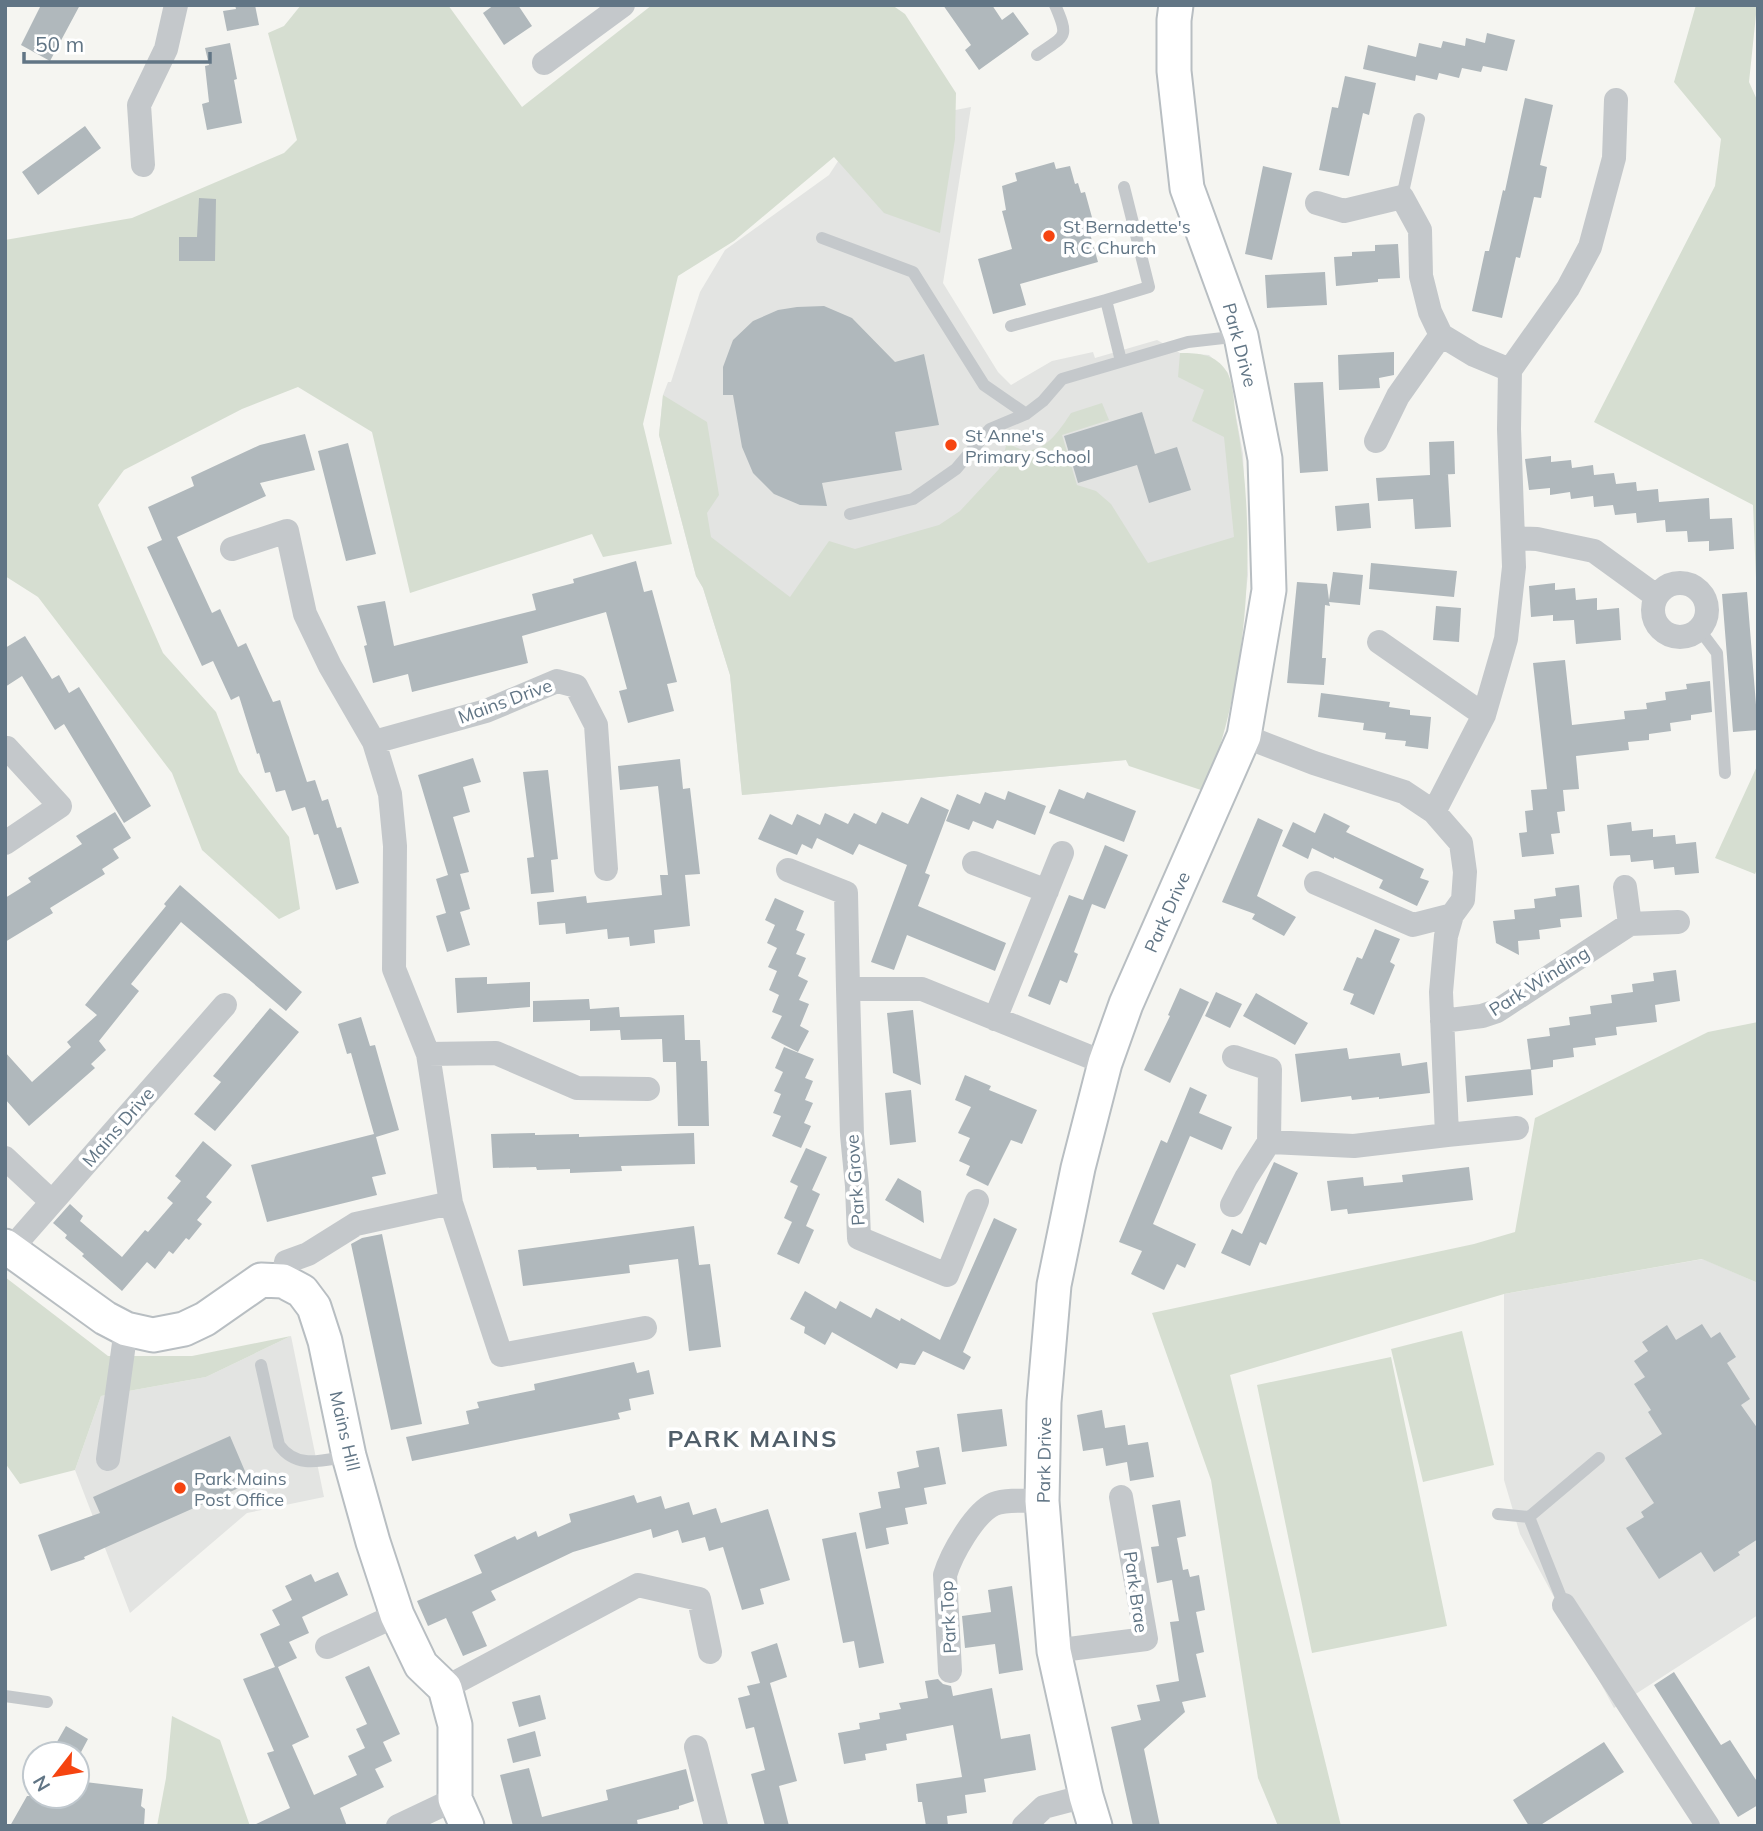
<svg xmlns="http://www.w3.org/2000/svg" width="1763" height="1831" viewBox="0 0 1763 1831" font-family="Mulish,sans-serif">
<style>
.built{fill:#e3e4e2}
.green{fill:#d6ded1}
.building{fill:#b0b8bc}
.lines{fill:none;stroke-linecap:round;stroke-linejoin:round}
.secondary-casing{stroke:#b8bec2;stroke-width:37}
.lane{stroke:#c4c8cb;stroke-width:12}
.street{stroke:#c4c8cb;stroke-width:24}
.secondary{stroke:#fff;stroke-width:33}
.poi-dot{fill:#f64410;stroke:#fff;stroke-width:2.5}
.labels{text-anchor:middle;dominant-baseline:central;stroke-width:7;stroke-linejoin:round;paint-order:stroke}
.poi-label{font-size:18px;fill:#617585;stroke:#fff;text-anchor:start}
.street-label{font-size:18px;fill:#617585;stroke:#fff}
.district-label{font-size:24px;font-weight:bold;letter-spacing:2px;fill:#505e69;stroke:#fff}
</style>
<rect width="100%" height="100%" fill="#f5f5f1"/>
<path class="built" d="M971 107 943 283 998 372 1011 385 1052 361 1093 352 1095 358 1157 340 1180 353 1209 355 1228 373 1243 454 1248 575 1233 694 1129 766 1126 760 742 795 730 675 703 588 696 576 659 435 663 395 668 382H671L700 292 725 250 829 175 850 143 945 112Z
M1703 1259 1758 1283V1615L1614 1708 1520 1534 1504 1480V1294Z
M291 1336 324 1497 247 1513 130 1613 75 1470 101 1396 206 1377Z"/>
<path class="green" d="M301 5H448L522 107 652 5H892L905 14 956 93 955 139 940 233 884 213 834 157 734 241 678 276 643 424 672 544 603 557 592 534 410 593 372 432 298 387 242 409 124 470 98 505 163 653 216 712 239 772 289 837 300 909 279 919 202 850 172 773 38 597 5 576V240L132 218 284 153 297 140 268 33 284 26Z
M1696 5H1757L1749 82 1758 102V626L1753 505 1594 422 1715 186 1721 139 1674 82Z
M1180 353C1199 353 1216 354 1227 372 1234 384 1234 405 1236 419 1258 533 1249 684 1204 791L1129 766 1126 760 742 795 730 675 703 588 696 576 659 435 663 395 707 422 719 495 707 513 711 537 790 597 829 541 855 549 939 525 960 511 999 469 1007 443C1012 445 1018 449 1023 450 1045 454 1061 428 1071 413L1102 403 1109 420 1062 435 1077 485 1096 491 1111 504 1148 563 1234 537 1224 437 1192 421 1204 390 1178 377Z
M1758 764V867L1755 874 1715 858Z
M1758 1022V1283L1702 1259 1504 1294 1230 1375 1341 1826H1278L1258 1778 1211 1480 1152 1313 1474 1244 1515 1232 1535 1118 1708 1032Z
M5 1277 108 1356H192L291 1336 206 1377 101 1396 75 1470 20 1484 5 1463Z
M1462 1331 1494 1465 1423 1482 1391 1349Z
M1391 1357 1447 1626 1312 1653 1257 1385Z
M172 1716 220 1740 250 1826H157L166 1778Z"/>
<path class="building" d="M41 5H80L50 61 21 45Z
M235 5H255L259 25 227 31 223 11 236 9Z
M494 5H518L532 26 504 45 483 13Z
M943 5H992L1002 20 1013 12 1029 34 979 70 965 50 971 45Z
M1487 33 1515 40 1507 71 1483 66 1481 72 1462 68 1459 78 1439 73 1437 80 1416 75 1415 81 1363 69 1368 45 1416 57 1419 43 1441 48 1443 41 1465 46 1466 38 1485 43Z
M230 43 237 79 234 80 242 123 207 130 202 104 209 102 205 66 209 65 205 48Z
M1345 76 1376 83 1369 115 1363 113 1349 176 1319 170 1332 107 1338 108Z
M1525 98 1553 105 1540 165 1547 167 1541 198 1534 197 1520 258 1516 257 1502 318 1472 311 1485 251H1489L1503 190 1505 191Z
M85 126 101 148 38 195 22 172Z
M1054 162 1056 169 1070 166 1075 184 1078 183 1081 193 1085 192 1093 221 1087 223 1098 262 1020 284 1026 305 993 314 978 259 1012 249 1002 211 1006 210 1002 186 1017 181 1015 173Z
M1263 166 1292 173 1272 260 1245 254Z
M199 198 216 199 215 261H179V237H197Z
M1398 244 1400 278 1378 279V282L1336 286 1334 257 1352 256V252L1375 251V245Z
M1325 272 1327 305 1267 308 1265 275Z
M824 306 852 318 895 362 924 354 939 425 895 432 902 470 822 483 827 506 800 505 774 494 753 473 742 447 733 395H723V367L733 340 753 321 778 310 797 307Z
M1394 352V375L1379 378 1380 388 1339 390 1338 355Z
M1323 382 1328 471 1300 473 1294 383Z
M1142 412 1155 454 1177 447 1191 490 1149 503 1137 465 1078 483 1064 436Z
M305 434 315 470 260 483 266 496 177 537 212 613 220 609 238 647 246 643 273 702 280 700 307 782 315 780 322 801 328 799 337 828 341 827 359 883 336 890 318 834 314 835 305 807 292 811 285 790 276 792 270 772 265 773 259 753 257 754 239 696 231 700 213 661 202 666 147 547 162 540 148 507 194 486 191 477 260 445Z
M1454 441 1455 474 1435 475 1448 474 1451 527 1415 529 1413 499 1378 501 1376 478 1430 475 1429 442Z
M348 443 376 554 346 561 318 451Z
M1551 456V462L1571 460 1572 468 1593 465 1594 475 1614 473 1616 484 1636 482 1637 491 1658 489 1659 502 1709 498 1710 519 1732 518 1734 549 1709 551V541L1688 542 1687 531 1666 532 1665 520 1637 523 1636 513 1615 515 1613 505 1594 507 1593 496 1571 499 1570 492 1550 495V488L1529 490 1525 459Z
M1369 503 1371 528 1337 531 1335 506Z
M636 561 644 592 652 590 677 682 667 684 674 711 628 723 619 691 627 689 606 612 522 636 528 663 412 692 408 674 373 683 364 646 367 645 357 606 385 601 394 646 536 610 532 594 574 583 573 579Z
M1371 563 1457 571 1454 597 1369 589Z
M1333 572 1363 575 1360 605 1329 602 1330 606 1325 605 1322 658H1326L1324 685 1287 683 1297 582 1327 584 1329 600Z
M1555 583V590L1575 588 1576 600 1597 598V610L1619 608 1621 640 1576 644 1574 620 1553 621V615L1531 617 1529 586Z
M1747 592 1758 730 1733 732 1722 594Z
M1436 606 1461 608 1459 642 1433 640Z
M25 636 52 679 59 675 69 693 79 687 151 806 124 823 64 724 55 730 22 676 5 687V648Z
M1565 660 1572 725 1625 719 1624 711 1647 709 1646 703 1666 700 1665 692 1687 689 1686 684 1710 681 1712 712 1691 715V720L1670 723 1671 731 1649 734V740L1628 742 1629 750 1576 756 1579 789 1563 790 1565 811 1557 812 1560 833 1551 834 1554 854 1522 857 1519 833 1527 832 1525 811 1533 810 1531 790 1547 789 1533 663Z
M1321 693 1390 702 1389 707 1410 710V715L1431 717 1428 749 1405 746 1406 741 1385 739 1386 733 1363 730 1364 723 1318 717Z
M473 758 481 782 463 787 470 812 453 817 469 872 460 874 470 909 460 912 470 945 447 952 436 916 446 913 436 879 448 875 418 775Z
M680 759 683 789 690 788 700 874 685 875 690 926 654 930 655 943 630 946 629 937 608 939 607 929 566 934 565 923 539 925 537 902 586 896 587 903 662 895 660 875H668L658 786 620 790 618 766Z
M548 770 558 859 551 860 554 892 531 894 527 858 534 857 523 772Z
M1059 789 1084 799 1087 792 1136 811 1124 842 1049 813Z
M1008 791 1046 806 1035 835 997 820 993 829 973 821 969 830 946 821 957 794 980 804 985 792 1005 800Z
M921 797 949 810 925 873 930 875 918 906 1006 943 995 971 907 935 894 970 871 962 907 865 859 844 853 855 817 838 812 849 802 844 797 855 758 839 770 814 792 825 797 814 820 825 825 813 848 824 854 813 876 824 882 812 908 824Z
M115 812 131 838 113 849 119 858 102 869 105 874 50 908 53 913 5 942V898L31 882 28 878 82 844 76 836Z
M1324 813 1350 826 1346 832 1424 869 1420 878 1429 881 1417 906 1379 888 1383 880 1334 857V859L1312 848 1308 859 1282 846 1293 822 1315 833Z
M1258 818 1283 830 1257 896 1296 917 1284 936 1252 919 1255 914 1222 902Z
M1631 822 1632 831 1653 829V837L1675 835 1676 844 1696 842 1699 873 1675 875 1674 867 1654 869 1653 860 1631 862 1630 855 1610 856 1607 825Z
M1105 845 1128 855 1105 909 1092 904 1074 952 1078 954 1067 983 1060 980 1050 1005 1028 996 1069 895 1083 900Z
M180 885 302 992 286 1011 181 922 131 984 139 991 99 1041 106 1050 91 1064 95 1068 29 1126 5 1099V1052L32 1082 71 1047 67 1042 97 1015 85 1005 166 906 164 904Z
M1579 885 1582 917 1560 919 1561 927 1539 930 1540 939 1518 941 1519 955 1496 943 1493 921 1515 919 1514 910 1535 908 1534 899 1556 896 1555 888Z
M775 898 804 911 796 930 805 934 796 954 806 958 798 976 808 981 799 1000 809 1004 800 1026 809 1031 798 1052 771 1038 782 1016 772 1012 779 995 769 990 777 971 768 967 777 948 767 943 775 925 765 920Z
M1375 929 1400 939 1390 962 1395 965 1374 1015 1350 1004 1354 994 1343 990 1357 957 1362 959Z
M1676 970 1680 1001 1655 1005 1657 1022 1616 1027 1617 1035 1595 1038 1596 1045 1573 1048 1574 1057 1553 1060V1067L1531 1070 1527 1039 1550 1036 1549 1028 1570 1025 1569 1017 1591 1014 1590 1006 1612 1003 1611 995 1633 992 1632 984 1654 981 1653 973Z
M487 977V984L530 982V1007L457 1013 455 978Z
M1180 988 1209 1002 1170 1083 1144 1070 1170 1016 1168 1015Z
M1216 992 1242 1004 1230 1028 1205 1016Z
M1256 993 1308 1023 1295 1045 1243 1016Z
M589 999 590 1009 619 1007 620 1017 684 1015 685 1040H700L701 1061H707L709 1126H678L676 1062H663L662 1039 621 1040 620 1030 590 1031V1020L533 1022V1001Z
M270 1008 299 1032 215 1131 194 1114 221 1082 213 1076Z
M913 1010 921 1085 893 1073 887 1013Z
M361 1017 370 1046 375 1045 399 1130 376 1137 386 1174 372 1177 377 1195 267 1222 251 1165 374 1134 351 1053 347 1054 338 1024Z
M784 1047 814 1059 805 1078 813 1081 805 1100 813 1103 804 1123 811 1126 801 1148 772 1136 781 1116 773 1113 781 1094 774 1091 783 1072 775 1068Z
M1347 1048 1349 1059 1400 1053 1402 1066 1427 1062 1430 1093 1379 1099V1097L1352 1100 1351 1096 1301 1102 1295 1054Z
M1531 1069 1533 1095 1467 1102 1465 1076Z
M965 1075 991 1086 989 1090 1037 1110 1022 1144 1011 1140 988 1186 966 1175 970 1166 959 1161 970 1138 958 1133 971 1107 955 1100Z
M1190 1087 1207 1095 1199 1113 1232 1127 1222 1150 1190 1136 1153 1224 1196 1244 1185 1268 1177 1264 1164 1290 1131 1274 1142 1251 1119 1242 1161 1140 1167 1143Z
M911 1090 916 1142 890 1145 885 1093Z
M535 1133V1135L579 1134V1137L694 1133 695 1164 621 1166 622 1171 570 1173V1169L537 1170 536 1167 493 1168 491 1134Z
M203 1141 232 1165 206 1197 212 1202 197 1220 202 1224 189 1240 186 1238 173 1254 169 1251 155 1269 147 1262 122 1291 82 1256 84 1254 65 1238 67 1235 53 1223 70 1204 83 1216 80 1221 122 1257 145 1230 148 1232 173 1203 167 1198 181 1181 175 1176Z
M806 1148 827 1157 812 1190 820 1194 806 1226 814 1230 799 1264 777 1254 792 1222 784 1218 798 1186 790 1182Z
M1274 1162 1298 1173 1266 1245 1260 1242 1250 1266 1221 1253 1232 1229 1242 1234Z
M1469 1167 1473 1200 1348 1214 1347 1209 1331 1211 1327 1181 1363 1177 1364 1186 1403 1182 1402 1175Z
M898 1178 921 1191 924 1223 885 1200Z
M994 1218 1017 1229 963 1352 971 1357 964 1370 923 1351 915 1365 900 1363 897 1369 832 1332 825 1345 804 1333 805 1327 790 1319 805 1291 836 1309 840 1301 871 1318 876 1308 900 1321 901 1318 940 1340Z
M694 1226 699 1265 710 1264 721 1347 689 1351 678 1259 629 1265 630 1273 523 1286 518 1250Z
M382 1234 422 1424 391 1430 351 1244 362 1238Z
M1702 1324 1711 1338 1720 1332 1736 1357 1727 1363 1750 1399 1741 1405 1758 1429V1539L1738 1552 1740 1555 1714 1572 1701 1552 1659 1579 1626 1528 1644 1517 1641 1512 1654 1503 1625 1458 1662 1434 1648 1412 1651 1410 1634 1384 1645 1377 1634 1361 1648 1351 1642 1342 1667 1325 1676 1340Z
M634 1362 637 1373 649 1370 654 1394 629 1399 631 1410 618 1413 620 1419 412 1461 406 1437 469 1424 466 1411 479 1408 477 1402 535 1390 534 1384Z
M1002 1409 1007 1446 962 1452 957 1414Z
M1102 1410 1105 1428 1125 1425 1128 1445 1148 1442 1154 1477 1130 1481 1127 1462 1106 1466 1103 1448 1083 1451 1077 1415Z
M230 1436 250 1483 84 1557 85 1559 51 1571 38 1535 100 1513 93 1497Z
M939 1447 946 1484 924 1488 927 1504 905 1508 908 1524 886 1528 889 1544 866 1549 859 1513 881 1508 878 1492 900 1488 897 1472 919 1467 916 1451Z
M634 1495 637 1503 661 1496 665 1509 689 1502 693 1515 716 1508 721 1523 768 1509 790 1580 760 1589 764 1604 742 1610 723 1547 709 1551 705 1537 682 1543 678 1530 653 1538 651 1529 573 1552 491 1591 496 1600 472 1612 487 1646 463 1656 446 1618 428 1626 417 1601 482 1573 474 1555 515 1536 517 1540 536 1531 538 1537 571 1522 569 1514Z
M1180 1500 1186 1536 1177 1538 1183 1570 1188 1569 1190 1577 1199 1575 1205 1610 1196 1612 1204 1652 1196 1654 1206 1697 1182 1702 1185 1712 1144 1749 1160 1826H1133L1111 1727 1141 1720 1137 1705 1160 1701 1156 1685 1179 1681 1170 1622 1179 1621 1172 1580 1157 1583 1151 1547 1159 1546 1152 1505Z
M856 1532 884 1663 859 1668 854 1641 843 1643 822 1539Z
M338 1572 348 1595 302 1617 309 1633 289 1642 297 1658 278 1667 309 1737 292 1745 314 1795 357 1775 348 1756 365 1748 356 1729 367 1724 345 1677 369 1666 400 1734 383 1742 392 1761 375 1769 384 1787 340 1808 347 1826H252L290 1808 267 1753 274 1751 243 1679 275 1667 260 1634 280 1625 272 1610 292 1600 285 1586 311 1574 315 1582Z
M1012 1586 1023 1670 999 1674 995 1644 965 1648 962 1616 991 1612 988 1590Z
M777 1643 787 1677 770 1683 797 1781 779 1786 789 1826H765L751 1774 765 1770 754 1727 746 1729 738 1698 750 1695 747 1686 760 1683 751 1652Z
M1674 1672 1721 1745 1730 1740 1758 1783V1805L1738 1817 1654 1685Z
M938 1679 943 1684 951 1686 953 1696 992 1688 1001 1739 1030 1734 1036 1770 984 1779 986 1792 965 1795 967 1813 947 1816 948 1826H926L922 1802H918L916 1784 962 1777 953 1725 906 1734 907 1740 886 1744 887 1750 865 1754 866 1760 844 1764 838 1733 860 1729 859 1723 880 1719 879 1713 901 1709 899 1703 928 1698 925 1681Z
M540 1695 546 1719 519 1727 512 1702Z
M66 1726 88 1739 80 1754H50Z
M535 1731 541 1756 513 1763 507 1739Z
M1604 1742 1624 1772 1539 1826H1529L1513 1800Z
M529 1768 542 1817 608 1800 606 1790 686 1769 694 1801 679 1806V1809L637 1820 638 1826H513L500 1775Z
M77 1781 143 1789 141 1806 145 1809 144 1826H10L27 1796H77Z"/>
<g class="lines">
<defs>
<path id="secondary" d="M5 1246 105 1318 126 1329 153 1335 184 1329 205 1319 261 1280 283 1281 302 1291 314 1307 325 1341 349 1456 373 1542 397 1615 421 1665 445 1688 455 1725V1799L467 1826
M1095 1826 1086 1796 1054 1651 1042 1501 1044 1402 1054 1285 1078 1168 1105 1063 1126 1004 1244 736 1269 590 1265 459 1241 336 1187 188 1174 71V20L1176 5"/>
</defs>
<use href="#secondary" class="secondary-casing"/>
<path class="lane" d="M1037 55C1065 35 1070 39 1055 5
M1402 197 1419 119
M822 238 913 272 984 385 1026 414
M1106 300 1149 287 1124 187
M1011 326 1106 300 1121 361
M850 514 913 499 956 469 990 429 1026 414 1043 401 1062 379 1188 342 1241 336
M1699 629 1717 653 1725 773
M261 1365 279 1445C297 1470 323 1460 349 1456
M1498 1514 1529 1517 1564 1605
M1529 1517 1599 1458
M5 1696 47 1702"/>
<path class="street" d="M544 63 623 5
M143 165 139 105 166 49 176 5
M1317 203 1344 211 1402 197 1420 230 1421 276 1430 312 1441 335 1474 355 1510 370 1509 429 1514 567 1506 639 1484 715 1434 812
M1510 370 1568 288 1590 247 1614 158 1616 100
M1376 441 1398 396 1441 335
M1514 538 1537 539 1594 551 1656 596
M232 549 287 531 305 614 330 666 374 742 390 794 395 846 394 969 428 1054 451 1203 356 1224 308 1254 286 1262 283 1281
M1653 610a27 27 0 1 1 54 0a27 27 0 1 1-54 0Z
M1379 642 1484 715
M374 742 486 711 557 681 576 686 596 725 606 869
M5 843 60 806 7 748
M974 863 1047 891
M788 870 846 893 848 989H922L1105 1063
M1316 883 1413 925 1452 915
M1625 887 1630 924
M848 989 852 1135 857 1186 859 1238 947 1275 977 1201
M995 1019 1062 853
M1442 1021 1482 1016 1497 1011 1630 924 1678 922
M428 1054 496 1053 577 1088 648 1089
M1234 1057 1270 1069 1269 1142 1354 1146 1447 1135 1441 992 1446 936 1452 915 1463 900 1465 872 1461 843 1434 812 1404 792 1314 763 1244 736
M1447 1135 1517 1128
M5 1158 52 1202
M451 1203 501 1355 645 1328
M1232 1205 1246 1178 1269 1142
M10 1250 225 1005
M108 1459 126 1329
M1564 1605 1708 1826
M327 1647 397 1615
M1054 1651 1146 1639 1121 1497
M950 1671 945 1575C951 1555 974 1513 994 1504 1007 1499 1028 1501 1042 1501
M445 1688 638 1585 699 1599 710 1652
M696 1747 716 1826
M398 1826 455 1799
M1024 1826 1044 1807 1086 1796"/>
<use href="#secondary" class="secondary"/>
</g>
<g class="poi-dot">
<circle cx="1049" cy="236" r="7"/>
<circle cx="951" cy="445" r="7"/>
<circle cx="180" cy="1488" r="7"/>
</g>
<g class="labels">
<g class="poi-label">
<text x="1063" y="226">St Bernadette's<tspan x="1063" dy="21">R C Church</tspan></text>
<text x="965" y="435">St Anne's<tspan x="965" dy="21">Primary School</tspan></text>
<text x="194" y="1478">Park Mains<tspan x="194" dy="21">Post Office</tspan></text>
</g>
<g class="street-label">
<text transform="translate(1240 345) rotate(75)">Park Drive</text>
<text transform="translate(505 701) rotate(-20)">Mains Drive</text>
<text transform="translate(1167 912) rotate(-66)">Park Drive</text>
<text transform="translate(1539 981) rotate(-32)">Park Winding</text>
<text transform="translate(118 1127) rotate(-49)">Mains Drive</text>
<text transform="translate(855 1180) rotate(-94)">Park Grove</text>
<text transform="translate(345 1431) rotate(77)">Mains Hill</text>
<text transform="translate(1044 1460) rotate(-89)">Park Drive</text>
<text transform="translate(1136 1592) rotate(82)">Park Brae</text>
<text transform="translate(948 1617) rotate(-93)">Park Top</text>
</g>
<g class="district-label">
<text x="753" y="1438">PARK MAINS</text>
</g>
</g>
<rect width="1763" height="1831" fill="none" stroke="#617585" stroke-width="14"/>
<g transform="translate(56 1775) rotate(239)"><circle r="33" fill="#ffffff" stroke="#c0c8ce" stroke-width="2"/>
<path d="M0-5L12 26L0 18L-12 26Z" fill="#f64410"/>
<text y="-10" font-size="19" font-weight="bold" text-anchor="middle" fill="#617585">N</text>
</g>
<path d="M24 52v10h186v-10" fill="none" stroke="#617585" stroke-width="3.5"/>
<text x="35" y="52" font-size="21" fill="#617585" stroke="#ffffff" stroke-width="5" paint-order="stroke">50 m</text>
</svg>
